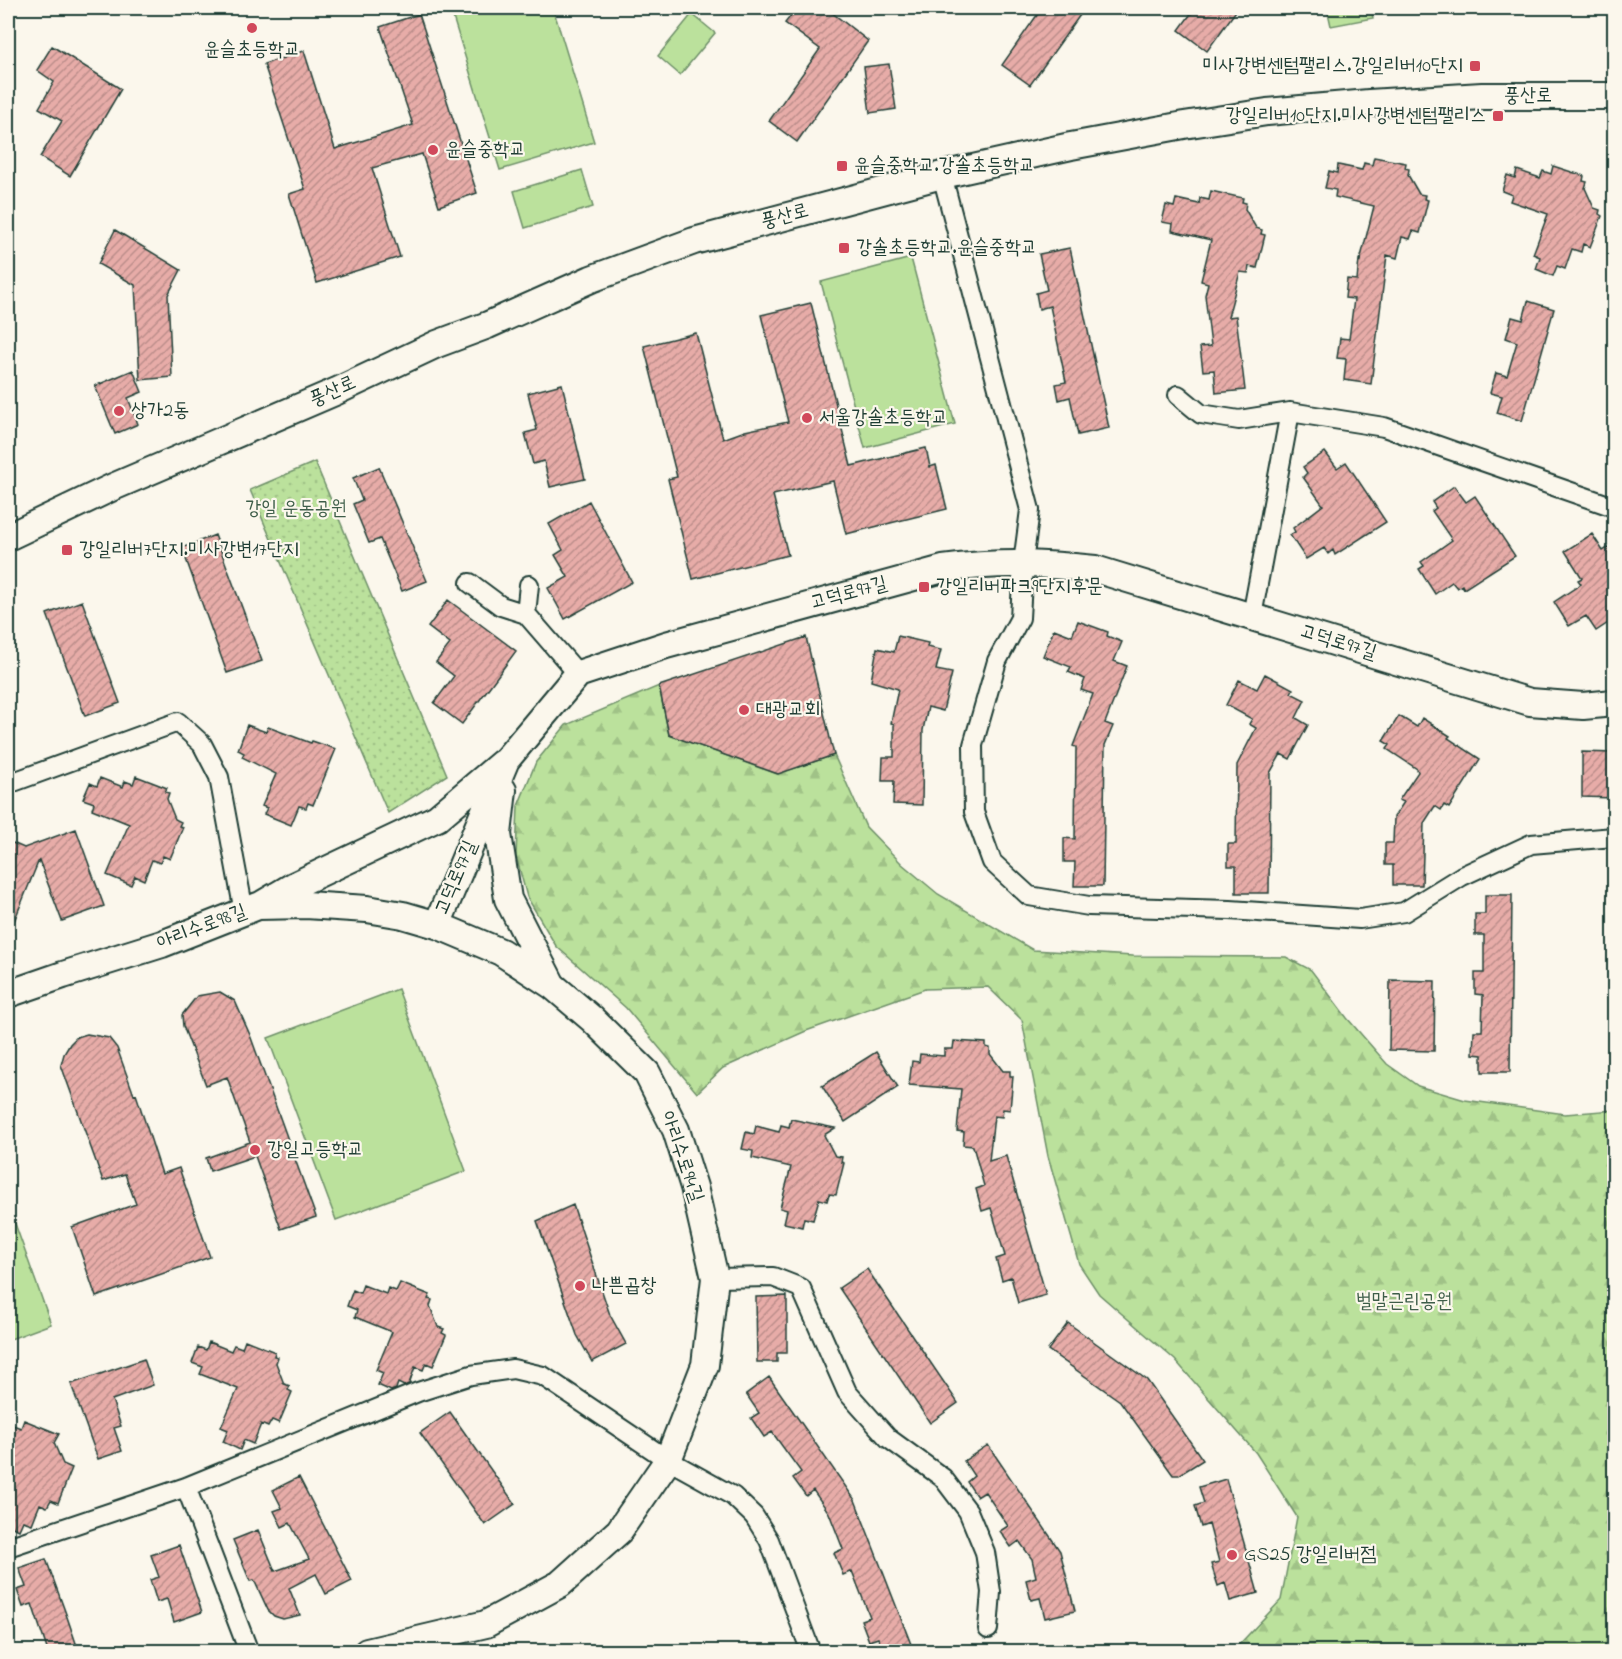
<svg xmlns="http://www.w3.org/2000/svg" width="1622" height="1659" viewBox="0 0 1622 1659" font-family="'Indie Flower','Poor Story',sans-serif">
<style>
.forest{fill:url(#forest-firs);stroke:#6d8f68;stroke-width:1.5}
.park{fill:url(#park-dots);stroke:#6d8f68;stroke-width:1.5}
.pitch{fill:#bbe19c;stroke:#6d8f68;stroke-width:1.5}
.building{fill:url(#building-hatch);stroke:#1f3d34;stroke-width:1.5}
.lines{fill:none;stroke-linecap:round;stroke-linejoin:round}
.street-casing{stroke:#1f3d34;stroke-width:22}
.secondary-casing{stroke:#1f3d34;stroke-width:30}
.street{stroke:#fbf7ec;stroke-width:18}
.secondary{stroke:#fbf7ec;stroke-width:26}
.poi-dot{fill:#d1495b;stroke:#fbf7ec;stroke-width:2}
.labels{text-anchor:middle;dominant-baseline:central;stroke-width:4.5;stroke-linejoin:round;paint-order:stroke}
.poi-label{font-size:20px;fill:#1f3d34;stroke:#fbf7ec;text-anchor:start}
.street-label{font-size:20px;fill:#1f3d34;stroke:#fbf7ec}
.park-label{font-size:20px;fill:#3e5e49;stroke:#fbf7ec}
</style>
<defs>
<pattern id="forest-firs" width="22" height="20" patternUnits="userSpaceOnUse" patternTransform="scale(1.5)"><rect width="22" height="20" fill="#bbe19c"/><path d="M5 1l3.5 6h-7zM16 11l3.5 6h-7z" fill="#a0c287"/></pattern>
<pattern id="park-dots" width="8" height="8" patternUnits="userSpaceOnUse" patternTransform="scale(1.5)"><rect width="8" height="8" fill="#bbe19c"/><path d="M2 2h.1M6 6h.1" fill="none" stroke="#a0c287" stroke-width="1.8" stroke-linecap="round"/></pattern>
<pattern id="building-hatch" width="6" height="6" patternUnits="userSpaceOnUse" patternTransform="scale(1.5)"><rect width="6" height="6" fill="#e7aca8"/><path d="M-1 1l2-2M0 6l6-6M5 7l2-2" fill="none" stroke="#bb8d8a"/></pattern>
</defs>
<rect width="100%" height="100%" fill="#fbf7ec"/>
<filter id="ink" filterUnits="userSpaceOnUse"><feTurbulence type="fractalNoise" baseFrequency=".0167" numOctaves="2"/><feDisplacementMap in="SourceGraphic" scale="12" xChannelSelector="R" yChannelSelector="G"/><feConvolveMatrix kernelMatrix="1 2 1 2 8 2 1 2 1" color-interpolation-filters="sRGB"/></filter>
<g filter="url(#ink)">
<path class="forest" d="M659 686 669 735 777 774 834 755 866 827 902 864 938 894 1033 950 1133 956 1286 957 1311 970 1347 1018 1387 1064 1418 1086 1465 1100 1565 1114 1614 1110V1651H1233L1281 1600 1297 1517 1256 1453 1175 1360 1099 1294 1079 1264 1048 1156 1022 1020 988 987 925 989 806 1031 723 1068 697 1093 626 1008 556 946 527 897 516 856 518 806 536 762 566 725Z"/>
<path class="park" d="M315 462 447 775 388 813 250 490Z"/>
<path class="pitch" d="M472 8H553L594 142 500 170 452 14Z
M1327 8H1371L1373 18 1331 26Z
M692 14 715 33 680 75 658 56Z
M582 170 593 207 525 228 514 191Z
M911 258 955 424 865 448 821 282Z
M398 989 466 1171 336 1220 268 1038Z
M8 1204 51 1324 8 1340Z"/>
<path class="building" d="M797 8H826L868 41 797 142 769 121 820 49 785 23Z
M1042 8H1085L1030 85 1002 65Z
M1195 8H1238L1207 51 1179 30Z
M419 14 477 193 439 206 422 154 372 168 400 257 317 283 289 194 305 189 264 64 304 51 335 149 413 125 380 27Z
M52 46 121 89 70 176 40 157 62 121 39 108 54 82 37 70Z
M889 64 896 109 870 113 864 67Z
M1374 157 1406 163 1405 168 1409 169 1408 175 1419 194 1425 195 1424 199 1428 200 1420 233 1413 231 1410 239 1402 237 1397 258 1387 255 1371 384 1344 380 1346 359 1337 358 1340 338 1349 339 1354 299 1345 298 1347 279 1357 280 1359 260 1360 261 1374 206 1335 197 1336 190 1325 188 1329 171 1337 173 1338 165 1362 170 1364 163 1372 165Z
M1553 166 1584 176 1583 181 1587 182 1585 188 1594 208 1600 210 1599 214 1602 216 1590 247 1583 244 1581 252 1572 249 1565 269 1557 266 1553 276 1536 269 1540 257 1533 254 1548 214 1510 201 1512 195 1502 191 1507 175 1515 178 1517 170 1540 178 1543 171 1551 174Z
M1211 191 1243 198 1242 202 1246 203 1245 209 1256 228 1262 230 1261 234 1265 235 1257 268 1249 266 1248 273 1240 272 1228 317 1236 316 1245 390 1216 393 1214 370 1203 371 1200 347 1211 346 1205 295 1208 283 1201 281 1211 240 1172 231 1173 224 1162 222 1166 205 1174 207 1176 199 1199 204 1200 198 1209 200Z
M115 230 181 270 168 295 172 377 140 380 135 285 98 264Z
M1070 248 1109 428 1078 435 1070 397 1059 400 1056 384 1066 382 1050 306 1039 309 1036 293 1047 290 1039 254Z
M1528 301 1554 309 1522 421 1497 413 1502 396 1490 393 1496 373 1507 376 1517 342 1506 338 1512 317 1523 320Z
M811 303 851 466 926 448 930 467 936 465 947 509 846 534 833 481 773 495 788 555 693 579 668 479 677 477 644 346 696 333 723 439 745 431 788 422 761 315Z
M133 370 142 392 128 398 138 424 115 434 95 386Z
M562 384 585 479 550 487 544 461 533 464 525 433 537 430 528 393Z
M1325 452 1337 468 1346 462 1386 522 1335 555 1333 550 1328 554 1324 548 1306 559 1290 535 1295 532 1293 528 1323 505 1303 477 1307 473 1303 467Z
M379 467 427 581 402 591 380 539 369 543 353 504 362 500 353 478Z
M1454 486 1466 502 1475 496 1515 556 1464 589 1462 585 1457 588 1452 582 1435 594 1419 569 1424 566 1421 562 1452 540 1432 511 1436 508 1432 502Z
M589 501 632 582 565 619 548 588 568 577 555 555 563 550 549 524Z
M1592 534 1603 551 1614 544V619L1596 631 1586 616 1569 626 1554 602 1581 584 1578 580 1582 578 1565 551Z
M215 535 262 661 227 673 182 548Z
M448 600 516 651 462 724 434 703 454 676 436 662 450 644 428 627Z
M82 601 120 703 85 716 47 614Z
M1078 621 1108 632 1107 636 1122 642 1114 661 1127 666 1105 723 1113 726 1105 745 1103 886H1074L1075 862H1064V838L1075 839 1076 747 1073 746 1093 694 1081 690 1085 679 1068 672 1071 667 1043 656 1054 629 1072 636Z
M898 636 928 643 927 647 941 650 936 670 952 673 943 711 928 707 923 730 922 805 893 804 894 781H882L883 757H894V724L891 723 898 689 871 681 877 648 894 652Z
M806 637 834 755 778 774 669 735 659 686Z
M1265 674 1293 689 1291 693 1305 700 1296 718 1308 725 1290 759 1281 754 1270 773 1269 893H1236V866H1228V844H1236L1237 765 1256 728 1249 724 1252 719 1226 705 1239 680 1257 689Z
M1399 716 1417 727 1422 718 1450 736 1448 738 1480 759 1449 808 1444 805 1441 810 1435 806 1424 823 1422 885H1393V865H1385V843H1393L1394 817 1404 802 1399 800 1418 772 1417 769 1387 749 1390 745 1383 741Z
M247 725 266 732 268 727 311 743 312 741 336 749 313 805 308 803 306 808 299 806 291 825 264 814 267 808 262 806 276 774 242 757 244 753 238 750Z
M1582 752 1614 753V798L1582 797Z
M136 776 167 788 165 792 169 793 167 799 175 819 181 822 179 826 183 827 170 859 163 856 160 863 152 860 144 880 135 876 131 885 107 875 129 824 92 809 94 803 83 799 90 783 97 786 100 778 123 787 125 781 133 784Z
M76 829 104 906 62 921 39 860 8 936V841L24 848Z
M1485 895H1512L1510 1072H1482V1055L1473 1054 1474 1031H1482L1483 995 1475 994V973H1484V935H1475V914H1485Z
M1390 980 1435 981 1434 1051 1389 1050Z
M220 992 235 1001 250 1035 316 1217 281 1229 255 1156 210 1171 206 1158 250 1142 227 1077 206 1085 183 1026 182 1015 197 996Z
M87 1034 109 1038 117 1048 134 1095 136 1094 162 1174 179 1168 210 1257 96 1297 72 1227 136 1204 125 1174 103 1181 61 1065 64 1054 70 1044 77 1037Z
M954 1041 986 1043V1047L990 1048V1054L1003 1071H1010V1076H1013L1010 1110 1003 1109 1002 1117 994 1116 989 1161 1006 1156 1046 1295 1018 1303 1011 1277 1002 1280 996 1259 1005 1256 991 1208 982 1211 976 1189 984 1186 973 1146 963 1145 964 1132 957 1131 961 1089 909 1085 912 1061 919 1062 920 1054 944 1056V1049H953Z
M876 1052 898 1087 845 1122 822 1086Z
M791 1119 835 1128 824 1135 835 1156 842 1157 841 1162 844 1163 836 1195 829 1194 827 1201 819 1199 813 1220 804 1218 802 1227 784 1223 787 1210 780 1208 791 1167 752 1158 753 1151 742 1149 746 1132 754 1134 756 1126 779 1132 781 1125 789 1127Z
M573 1205 610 1315 626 1344 592 1362 577 1335 537 1221Z
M867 1269 958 1403 930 1423 839 1288Z
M400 1283 430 1295 428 1299 432 1300 430 1306 438 1327 444 1329 442 1333 446 1335 433 1366 426 1363 423 1370 415 1367 409 1384 404 1386 398 1383 396 1389 391 1391 378 1385 383 1373 376 1370 392 1332 355 1317 357 1310 347 1306 353 1290 360 1293 363 1285 386 1294 388 1288 396 1291Z
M787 1296V1353H777V1362H757L756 1297Z
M1068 1323 1147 1380 1203 1460 1179 1475H1173L1120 1401 1048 1350Z
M245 1340 275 1352 274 1356 278 1357 276 1363 284 1384 290 1386 288 1390 292 1392 279 1423 272 1420 268 1427 261 1424 253 1444 244 1440 240 1450 223 1442 228 1430 221 1427 238 1389 200 1374 203 1367 192 1363 198 1347 206 1350 209 1342 231 1351 234 1345 242 1348Z
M144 1359 153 1385 112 1400 121 1426 114 1428 122 1451 98 1459 71 1384Z
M769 1377 855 1500 914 1652H883L878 1638 869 1641 861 1620 870 1617 852 1571 843 1575 834 1553 843 1549 829 1513 813 1490 806 1496 793 1478 801 1472 772 1432 764 1437 751 1418 759 1413 746 1394Z
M450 1412 515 1504 485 1525 420 1433Z
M24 1420 59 1434 54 1443 63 1464 72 1468 58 1503 51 1500 47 1507 40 1504 32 1524 23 1521 19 1530 8 1525V1439L13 1425 21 1428Z
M988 1445 1060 1551 1075 1611 1045 1618 1040 1598 1031 1600 1026 1580 1036 1577 1032 1559 1019 1541 1011 1547 1000 1531 1008 1526 985 1492 977 1497 967 1482 974 1476 964 1461Z
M299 1477 352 1581 326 1594 316 1574 289 1588 300 1615 283 1619 274 1616 268 1610 254 1580 250 1581 233 1540 258 1530 275 1571 309 1559 290 1523 282 1527 274 1511 282 1508 273 1490Z
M1226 1479 1258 1593 1230 1601 1225 1583 1218 1586 1211 1564 1219 1562 1209 1524 1201 1527 1195 1506 1204 1503 1199 1487Z
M179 1545 202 1612 174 1622 167 1599 157 1602 150 1580 159 1577 151 1555Z
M46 1559 66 1614 79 1652H48L32 1604 23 1607 17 1590 26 1587 19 1568Z"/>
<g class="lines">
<defs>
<path id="street" d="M942 175 1030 510 1023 563 1020 618 997 661 973 745 974 812 992 862 1029 896 1089 906 1230 910 1360 919 1404 912 1462 876 1531 844 1614 837
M1178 395 1201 414 1239 420 1290 412
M470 583 501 606 526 614 578 674
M526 614 529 585
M1252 616 1290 412 1384 427 1614 507
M8 784 178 722 202 744 219 777 244 912
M715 1278 773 1277 801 1288 847 1392 888 1438 943 1478 968 1511 985 1552 991 1592 988 1629
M186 1487 249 1652
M8 1547 186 1487 418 1392 471 1375 513 1369 543 1376 668 1460 733 1496 754 1516 769 1540 811 1652"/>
<path id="secondary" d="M8 537 113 487 337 391 437 344 488 325 591 279 694 241 942 175 1071 146 1184 125 1267 112 1369 103 1482 96H1614
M503 790 498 834 508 899 552 985
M261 905 295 885 437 818 502 763
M437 925 506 760 578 674 666 645 943 569C997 562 1040 563 1095 569L1530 702 1583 706 1614 703
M8 994 63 975 162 944 258 906 306 905 367 909 403 915 437 925 501 952 553 986 592 1019 647 1073 676 1130 694 1187 715 1278 705 1365 668 1460 619 1531 560 1584 486 1624 367 1652"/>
</defs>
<use href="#street" class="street-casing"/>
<use href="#secondary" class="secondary-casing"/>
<use href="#street" class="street"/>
<use href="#secondary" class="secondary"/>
</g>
</g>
<g class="poi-dot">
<circle cx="252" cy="28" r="6"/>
<rect x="1469" y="60" width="12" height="12" rx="3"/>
<rect x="1492" y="110" width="12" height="12" rx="3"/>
<circle cx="433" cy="150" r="6"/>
<rect x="836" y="160" width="12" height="12" rx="3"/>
<rect x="838" y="242" width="12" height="12" rx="3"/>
<circle cx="119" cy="411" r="6"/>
<circle cx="807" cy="418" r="6"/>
<rect x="61" y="544" width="12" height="12" rx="3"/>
<rect x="918" y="581" width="12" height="12" rx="3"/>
<circle cx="744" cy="710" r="6"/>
<circle cx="255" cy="1150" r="6"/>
<circle cx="580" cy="1286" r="6"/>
<circle cx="1232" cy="1555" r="6"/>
</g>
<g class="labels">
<g class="poi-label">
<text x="252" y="50" text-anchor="middle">윤슬초등학교</text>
<text x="1463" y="66" text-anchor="end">미사강변센텀팰리스.강일리버10단지</text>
<text x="1486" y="116" text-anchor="end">강일리버10단지.미사강변센텀팰리스</text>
<text x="445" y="150">윤슬중학교</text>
<text x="854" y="166">윤슬중학교.강솔초등학교</text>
<text x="856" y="248">강솔초등학교.윤슬중학교</text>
<text x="131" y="411">상가2동</text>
<text x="819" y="418">서울강솔초등학교</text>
<text x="79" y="550">강일리버7단지.미사강변17단지</text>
<text x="936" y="587">강일리버파크9단지후문</text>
<text x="756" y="710">대광교회</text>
<text x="267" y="1150">강일고등학교</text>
<text x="592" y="1286">나쁜곱창</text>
<text x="1244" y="1555">GS25 강일리버점</text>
</g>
<g class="street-label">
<text x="1528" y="96">풍산로</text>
<text transform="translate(785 217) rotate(-15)">풍산로</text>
<text transform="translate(333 392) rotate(-24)">풍산로</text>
<text transform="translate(849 594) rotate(-15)">고덕로97길</text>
<text transform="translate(1338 643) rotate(17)">고덕로97길</text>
<text transform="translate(457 878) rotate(-67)">고덕로97길</text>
<text transform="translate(202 928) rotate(-21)">아리수로98길</text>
<text transform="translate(681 1157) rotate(71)">아리수로94길</text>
</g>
<g class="park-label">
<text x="296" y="509">강일 운동공원</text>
<text x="1404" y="1302">벌말근린공원</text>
</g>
</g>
<rect width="1622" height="1659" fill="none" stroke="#fbf7ec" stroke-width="30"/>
<rect x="15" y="15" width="1592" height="1629" fill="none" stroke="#1f3d34" stroke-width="2" filter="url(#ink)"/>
</svg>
